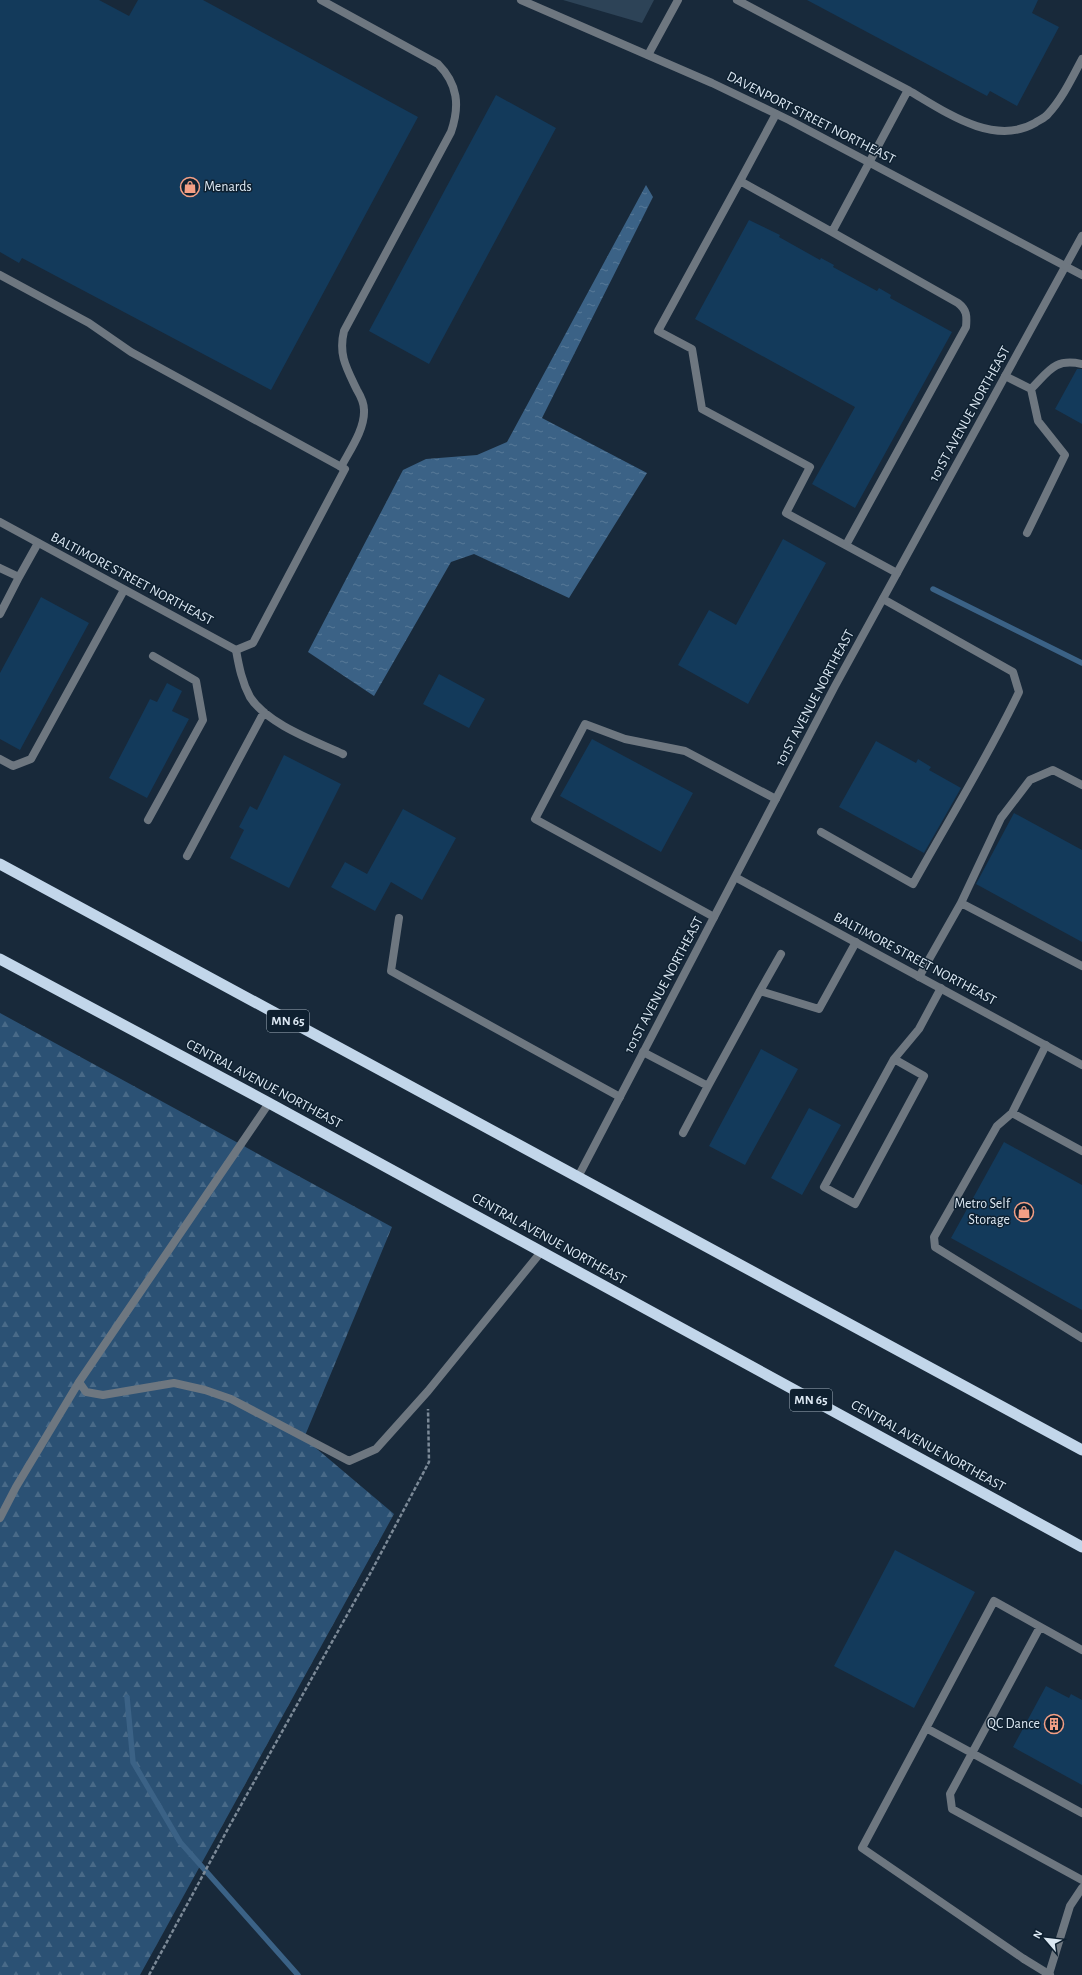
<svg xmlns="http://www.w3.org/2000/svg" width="1082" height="1975" viewBox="0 0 1082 1975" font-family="'Alegreya Sans',sans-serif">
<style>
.forest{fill:url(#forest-firs)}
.green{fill:#2d4357}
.water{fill:url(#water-ripples)}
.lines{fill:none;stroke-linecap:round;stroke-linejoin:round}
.stream{stroke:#3b6286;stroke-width:5.5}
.building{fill:#133a5b}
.path{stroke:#7b8997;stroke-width:2.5;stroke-dasharray:4 2;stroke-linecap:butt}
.service{stroke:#6e7780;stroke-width:8}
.minor{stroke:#6e7780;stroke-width:8}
.tertiary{stroke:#6e7780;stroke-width:8}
.trunk{stroke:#c2d6ea;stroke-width:11}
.labels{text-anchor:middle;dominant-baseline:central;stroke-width:3;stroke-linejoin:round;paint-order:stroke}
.shield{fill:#0e2030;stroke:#9eacb8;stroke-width:1}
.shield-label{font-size:13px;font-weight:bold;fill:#dce8f3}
.street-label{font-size:14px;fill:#dce8f3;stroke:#0e2030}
.poi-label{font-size:14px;fill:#dce8f3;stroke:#0e2030;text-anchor:end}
</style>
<defs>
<pattern id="forest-firs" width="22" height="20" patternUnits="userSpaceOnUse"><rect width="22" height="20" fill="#2b5174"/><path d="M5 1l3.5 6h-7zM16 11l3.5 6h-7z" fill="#496a88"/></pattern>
<pattern id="water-ripples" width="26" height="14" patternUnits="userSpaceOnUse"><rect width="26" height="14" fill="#3b6286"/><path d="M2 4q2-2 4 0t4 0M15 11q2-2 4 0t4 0" fill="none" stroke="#577898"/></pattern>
</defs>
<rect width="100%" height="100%" fill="#18293a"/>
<path class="forest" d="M0 1013 392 1227 304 1438 394 1514 140 1975H0Z"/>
<path class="green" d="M563 0H654L642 23Z"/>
<path class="water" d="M646 185 653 197 542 418 647 473 569 598 474 554 451 562 374 696 308 652 403 470 426 459 477 455 507 442Z"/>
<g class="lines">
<path class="stream" d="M933 589 1082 663
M127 1697 133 1762 180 1842 298 1975"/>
</g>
<path class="building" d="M0 0H99L129 16 138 0H203L418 117 271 390 22 258 19 263 0 252Z
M807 0H1038L1032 13 1059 27 1017 106 990 91 987 96Z
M496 95 556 128 429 364 369 331Z
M749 220 780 235 779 237 820 260 821 258 834 265 833 267 877 291 879 288 891 295 890 298 952 332 855 508 812 484 855 407 695 319Z
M1077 369H1082V424L1055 409Z
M783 539 826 563 748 704 678 665 709 610 736 625Z
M41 597 89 623 20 750 0 739V673Z
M439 674 485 699 469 728 423 704Z
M167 683 182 691 172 711 189 719 147 798 109 778 150 699 157 702Z
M592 739 693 793 661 852 560 796Z
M876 741 916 763 918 759 931 767 929 770 961 788 924 853 839 807Z
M284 755 341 784 289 888 230 858 244 830 239 827 250 806 257 810Z
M403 809 456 838 422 900 391 882 375 911 331 887 345 862 367 874Z
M1014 813 1082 850V942L976 884Z
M761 1049 798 1069 745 1165 709 1146Z
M809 1108 841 1125 802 1195 771 1178Z
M1004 1142 1082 1185V1310L951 1238Z
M895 1550 975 1592 914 1708 834 1666Z
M1046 1686 1069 1698 1071 1694 1082 1700V1785L1013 1747Z"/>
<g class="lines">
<path class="path" d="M149 1975 230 1825 371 1572 429 1462 428 1409"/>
<path class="service" d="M321 0 438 64C458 84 460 106 451 132L344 331C338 355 347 369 357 390 360 395 364 403 364 410 365 429 350 450 341 467
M737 0 908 90
M648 55 678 0
M740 181 776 114
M832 232 958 303C967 310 967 316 966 327L846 545
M1005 376 1031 389
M1031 389C1049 371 1054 358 1082 364
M1027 533 1065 455 1038 421 1031 389
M0 568 19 577 0 614
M897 573 786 513 810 467 702 409 692 349 658 331 740 181 832 232 908 90C944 111 993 147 1035 123 1039 120 1045 118 1048 114 1062 99 1072 78 1082 59
M19 577 38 543
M236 650C239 667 242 682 250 697 267 724 315 741 343 754
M0 759 13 766 31 759 124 590
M148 820 203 720 196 681 153 656
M821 832 913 884C948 821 988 757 1019 692L1013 672 883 599
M187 856 264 712
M961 903 1001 818 1030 780 1053 770 1082 785
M714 917 535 819 585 724 625 739 685 751 776 799
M399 918 391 971 620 1097
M919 977 961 903 1082 966
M760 991 781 954
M1046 1045 1012 1113 1082 1151
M643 1052 708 1086 760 991 819 1009 856 942
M894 1059 924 1076 855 1204 824 1187 894 1059 919 1029 941 988
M1012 1113 997 1126 934 1237 935 1247 1082 1338
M683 1133 708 1086
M79 1382 86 1392 103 1395 174 1383 205 1390 231 1399 349 1461 376 1449 428 1391 541 1252
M0 1518 16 1487 79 1382 269 1103
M1040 1627 950 1794 952 1809 1082 1880
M926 1728 1082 1813
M1024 1959 862 1848 994 1601 1082 1650
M1049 1974 1070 1906 1082 1888"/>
<path class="minor" d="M0 275 89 323 131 352 345 469 253 643 236 650 0 522
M735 877 1082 1065
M578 1177 835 686 1082 236
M1024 1959 1050 1975"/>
<path class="tertiary" d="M521 0 712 83 789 120 1082 275"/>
<path class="trunk" d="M0 864 1082 1450
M0 959 269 1103 1082 1547"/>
</g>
<defs>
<symbol id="shop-ring" viewBox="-11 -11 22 22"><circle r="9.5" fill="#0e2030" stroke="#f39f85" stroke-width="1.5"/><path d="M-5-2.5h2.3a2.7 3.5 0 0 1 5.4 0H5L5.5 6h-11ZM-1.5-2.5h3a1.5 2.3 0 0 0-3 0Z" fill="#f39f85"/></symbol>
<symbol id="building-ring" viewBox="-11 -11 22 22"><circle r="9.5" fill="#0e2030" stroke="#f39f85" stroke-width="1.5"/><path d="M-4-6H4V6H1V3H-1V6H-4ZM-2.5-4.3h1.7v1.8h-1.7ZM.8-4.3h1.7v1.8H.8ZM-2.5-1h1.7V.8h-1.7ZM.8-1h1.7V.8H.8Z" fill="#f39f85"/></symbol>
</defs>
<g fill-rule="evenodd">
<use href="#shop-ring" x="179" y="176" width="22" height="22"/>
<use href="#shop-ring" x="1013" y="1201" width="22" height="22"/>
<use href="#building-ring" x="1043" y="1713" width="22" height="22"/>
</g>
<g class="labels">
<g class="shield">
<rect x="267" y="1010" width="42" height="22" rx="3"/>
<rect x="790" y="1389" width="42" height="22" rx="3"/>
</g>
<g class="shield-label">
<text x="288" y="1021">MN 65</text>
<text x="811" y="1400">MN 65</text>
</g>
<g class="street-label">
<text transform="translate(811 118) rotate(27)">DAVENPORT STREET NORTHEAST</text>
<text transform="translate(970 414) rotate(-61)">101ST AVENUE NORTHEAST</text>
<text transform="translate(132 579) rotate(28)">BALTIMORE STREET NORTHEAST</text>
<text transform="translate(815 698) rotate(-62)">101ST AVENUE NORTHEAST</text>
<text transform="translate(915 959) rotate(28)">BALTIMORE STREET NORTHEAST</text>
<text transform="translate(664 985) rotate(-62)">101ST AVENUE NORTHEAST</text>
<text transform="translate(264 1084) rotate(28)">CENTRAL AVENUE NORTHEAST</text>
<text transform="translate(549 1239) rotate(29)">CENTRAL AVENUE NORTHEAST</text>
<text transform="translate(928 1446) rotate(29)">CENTRAL AVENUE NORTHEAST</text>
</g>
<g class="poi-label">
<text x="204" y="187" text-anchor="start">Menards</text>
<text x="1010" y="1204">Metro Self<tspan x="1010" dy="16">Storage</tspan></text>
<text x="1040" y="1724">QC Dance</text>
</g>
</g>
<g transform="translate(1046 1939) rotate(298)" stroke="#0e2030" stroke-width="3" paint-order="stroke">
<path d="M0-3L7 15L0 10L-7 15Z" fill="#dce8f3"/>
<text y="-6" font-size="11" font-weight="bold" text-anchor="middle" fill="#dce8f3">N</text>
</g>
</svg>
